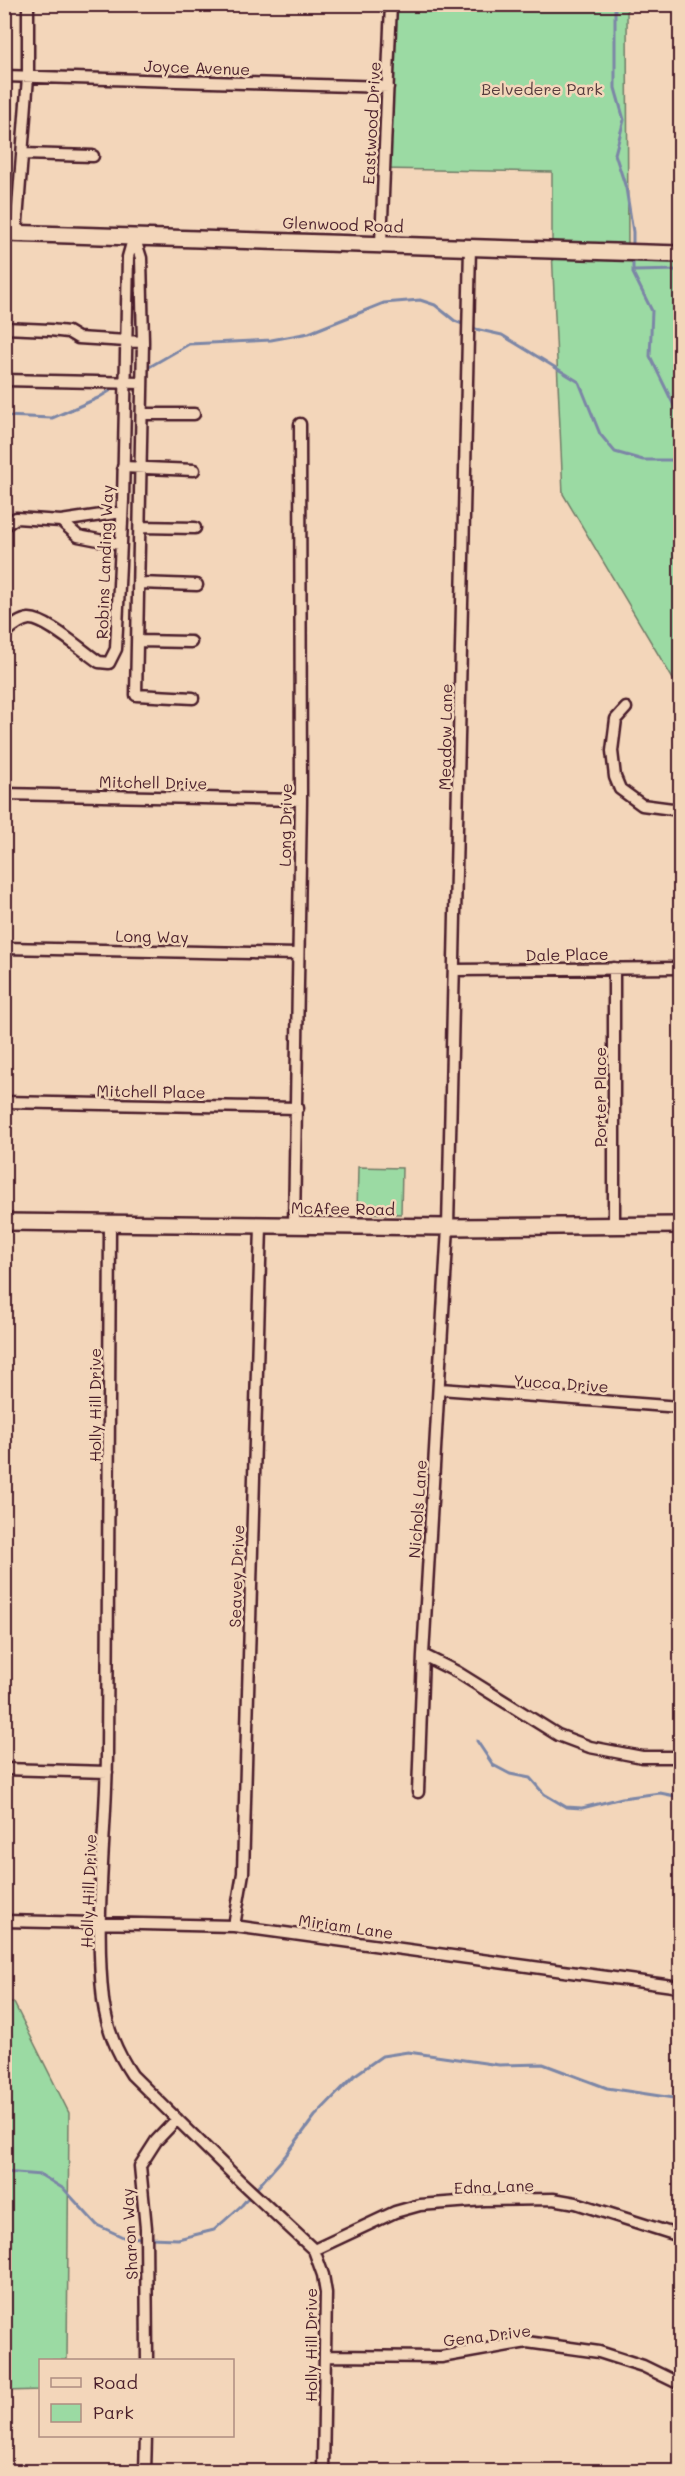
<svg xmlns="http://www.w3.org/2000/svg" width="685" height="2476" viewBox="0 0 685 2476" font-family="Mali,sans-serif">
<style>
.green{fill:#9bdaa3;stroke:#727c67;stroke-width:1.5}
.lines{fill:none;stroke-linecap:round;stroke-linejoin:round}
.stream{stroke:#7c86a6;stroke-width:3}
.street-casing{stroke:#4a1f2b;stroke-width:15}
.secondary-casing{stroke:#4a1f2b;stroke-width:20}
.street{stroke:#f3d6ba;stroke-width:10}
.secondary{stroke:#f3d6ba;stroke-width:15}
.labels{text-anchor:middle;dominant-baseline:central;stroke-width:5;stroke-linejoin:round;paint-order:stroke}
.street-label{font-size:16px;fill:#4a1f2b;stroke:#f3d6ba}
.park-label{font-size:16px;fill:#563b3d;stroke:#f3d6ba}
</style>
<rect width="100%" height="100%" fill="#f3d6ba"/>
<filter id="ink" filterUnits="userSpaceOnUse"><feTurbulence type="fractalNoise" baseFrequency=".0167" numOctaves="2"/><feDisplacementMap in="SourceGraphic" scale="12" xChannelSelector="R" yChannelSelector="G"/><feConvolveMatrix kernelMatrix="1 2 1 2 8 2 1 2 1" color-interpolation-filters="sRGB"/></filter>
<g filter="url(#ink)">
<path class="green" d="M387 5H627L628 254 680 255V691L563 494 552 249V172L383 169Z
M358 1167 402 1168 401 1214 357 1213Z
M5 2003H14L69 2113 67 2360H40V2390L5 2391Z"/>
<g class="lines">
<path class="stream" d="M615 4V88L624 120 615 154 626 188 633 232V248
M633 258V273L652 311 650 356 680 418
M633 271 680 270
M471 328 502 335 579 382 600 434 615 452 643 460H680
M144 370 189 344 271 340 309 333 384 303 420 300 435 305 455 321 465 325
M4 416 52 418 98 398 118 386
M477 1741 493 1765 510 1774 530 1778 544 1794 566 1807 582 1808 622 1798 660 1793 680 1797
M4 2172 41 2175 64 2189 97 2225 123 2237 144 2238
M150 2238 178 2239 214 2230 242 2205 286 2155 315 2116 355 2075 382 2056 408 2052 499 2065 543 2064 607 2088 680 2099"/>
<defs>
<path id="street" d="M4 76 388 87
M22 154 93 156
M16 234 28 77V4
M134 236 141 258 143 342 136 695 193 698
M381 243 391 4
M4 328 50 330 68 332 78 338 143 342
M4 380 142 383
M142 414H194
M123 467 194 470
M61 521 78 536 119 544
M4 526 16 518 61 521 122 512
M140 527 195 528
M139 583 197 585
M4 634C11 628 19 620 29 619 46 618 84 652 99 662L109 663 116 649 123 500 128 257 134 236
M138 641 191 642
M626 708 616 719 612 751 615 777 620 789 642 805 680 810
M4 794 301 800
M4 948 298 954
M614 968V1225
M454 970 680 968
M4 1102 298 1108
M110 1225C109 1401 109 1578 107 1755 106 1836 94 1919 103 2000 107 2029 116 2051 132 2075L241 2182 314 2250 323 2275 326 2293 323 2472
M294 1226 301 800 300 424
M440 1389 680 1407
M423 1655 457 1672 558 1735 590 1747 642 1757H680
M4 1769 107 1772
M418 1792 423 1655 448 1227 470 247
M4 1921 234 1926 680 1987
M234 1926 243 1873 261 1226
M314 2250 395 2212 420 2205 484 2200 553 2199 576 2203 680 2236
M327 2356 441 2357 527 2342 599 2352 643 2366 680 2384
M147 2360 146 2228 140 2166 156 2141 177 2119
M145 2472 146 2436"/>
<path id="secondary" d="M4 233 680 254
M4 1222 448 1227 680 1225"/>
</defs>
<use href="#street" class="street-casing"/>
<use href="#secondary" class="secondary-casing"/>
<use href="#street" class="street"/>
<use href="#secondary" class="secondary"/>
</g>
</g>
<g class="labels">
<g class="street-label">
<text transform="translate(197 67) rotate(2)">Joyce Avenue</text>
<text transform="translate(371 123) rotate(-87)">Eastwood Drive</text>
<text transform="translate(343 224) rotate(2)">Glenwood Road</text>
<text transform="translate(104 562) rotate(-88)">Robins Landing Way</text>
<text transform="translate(445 737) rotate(-89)">Meadow Lane</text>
<text transform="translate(153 782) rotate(1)">Mitchell Drive</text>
<text transform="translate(285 825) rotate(-89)">Long Drive</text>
<text transform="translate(152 936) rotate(1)">Long Way</text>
<text transform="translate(567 954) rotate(-1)">Dale Place</text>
<text transform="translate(151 1091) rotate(1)">Mitchell Place</text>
<text transform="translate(599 1097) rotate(-90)">Porter Place</text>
<text transform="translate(343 1208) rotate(1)">McAfee Road</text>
<text transform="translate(561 1383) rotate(4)">Yucca Drive</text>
<text transform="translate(94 1405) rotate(-90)">Holly Hill Drive</text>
<text transform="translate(417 1509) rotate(-86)">Nichols Lane</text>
<text transform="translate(236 1576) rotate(-88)">Seavey Drive</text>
<text transform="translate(88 1891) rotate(-88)">Holly Hill Drive</text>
<text transform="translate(346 1926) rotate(8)">Miriam Lane</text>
<text transform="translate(494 2186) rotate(-2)">Edna Lane</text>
<text transform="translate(129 2234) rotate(-93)">Sharon Way</text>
<text transform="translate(487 2335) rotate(-7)">Gena Drive</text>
<text transform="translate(310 2345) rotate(-90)">Holly Hill Drive</text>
</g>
<g class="park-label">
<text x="542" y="88">Belvedere Park</text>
</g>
</g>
<rect width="685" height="2476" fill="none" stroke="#f3d6ba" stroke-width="24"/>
<rect x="12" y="12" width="661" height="2452" fill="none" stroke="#4a1f2b" stroke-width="2" filter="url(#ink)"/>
<rect x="39" y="2359" width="195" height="78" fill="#f3d6ba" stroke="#af8d81" stroke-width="1.5"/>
<rect x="51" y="2378" width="30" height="9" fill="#f3d6ba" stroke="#af8d81" stroke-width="1.5"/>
<text x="93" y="2389" font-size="18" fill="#4a1f2b">Road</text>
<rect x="51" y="2404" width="30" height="18" fill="#9bdaa3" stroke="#af8d81" stroke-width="1.5"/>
<text x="93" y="2419" font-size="18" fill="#4a1f2b">Park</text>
</svg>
